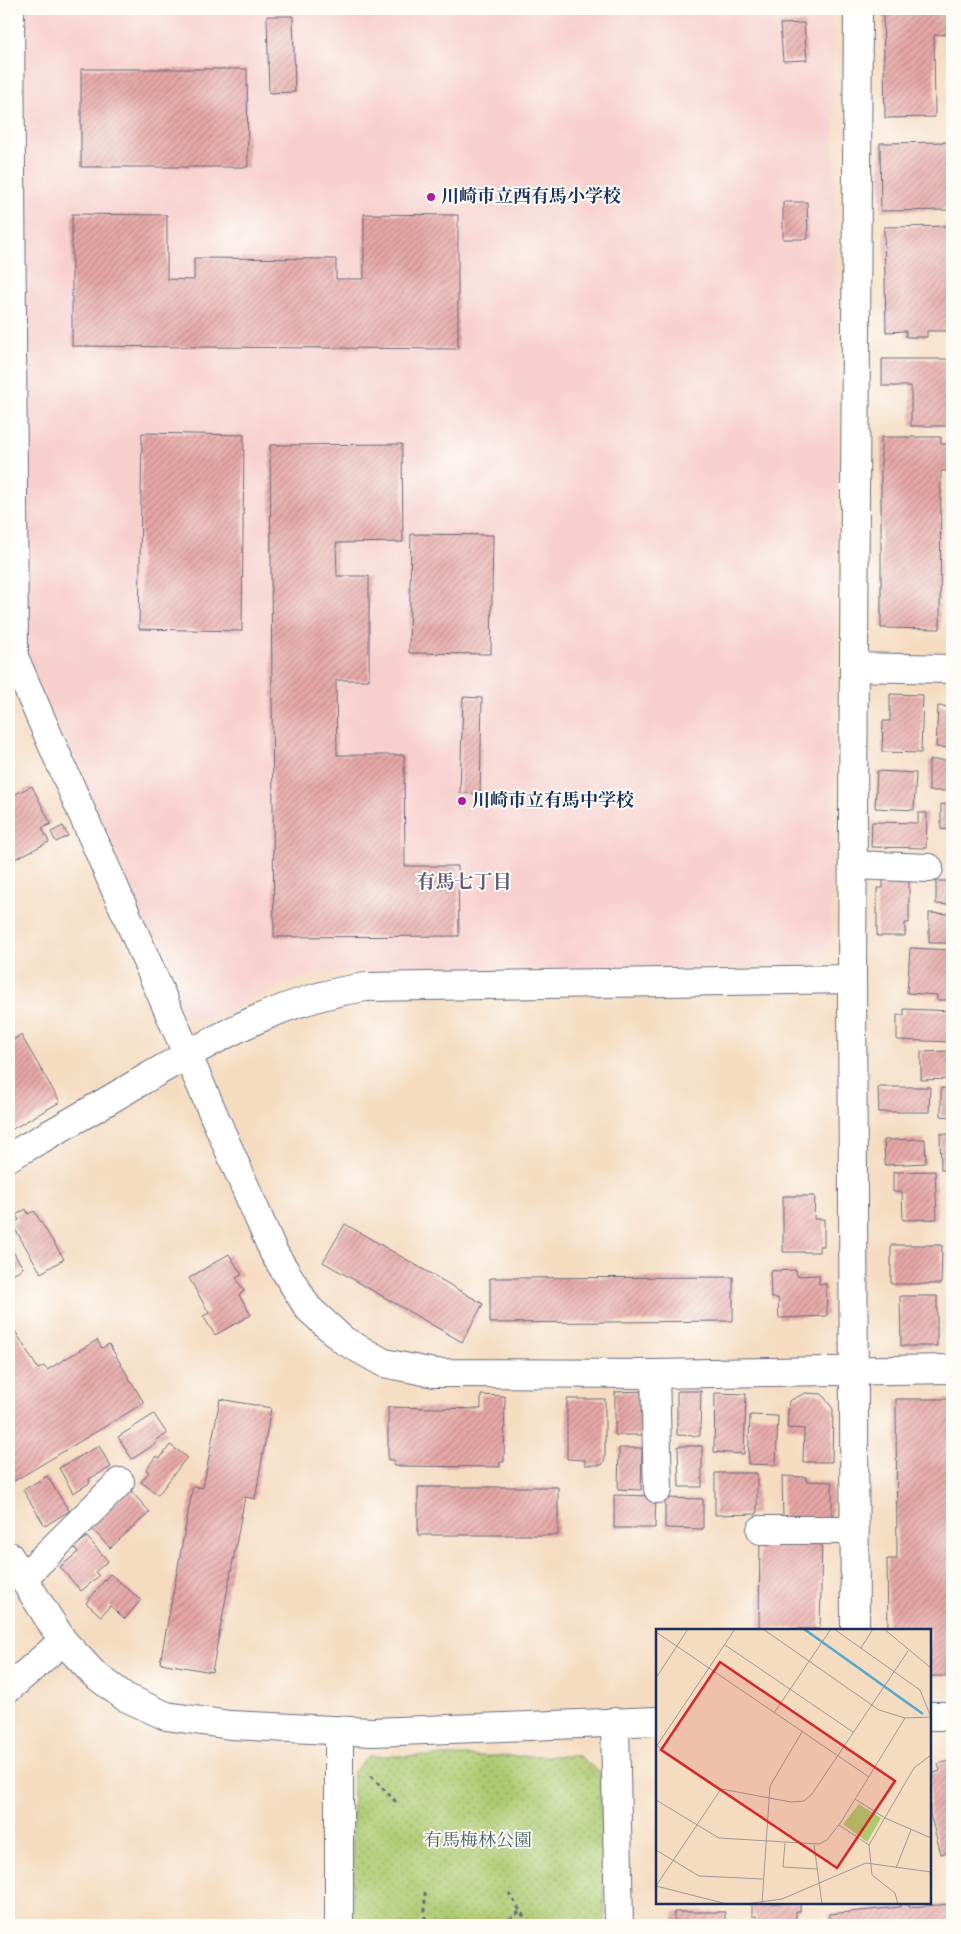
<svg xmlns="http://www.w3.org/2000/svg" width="961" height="1934" viewBox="0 0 961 1934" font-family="'IM FELL DW Pica','Noto Serif JP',serif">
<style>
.built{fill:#f7d0ce}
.park{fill:url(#park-dots);stroke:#647c67}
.building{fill:url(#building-hatch)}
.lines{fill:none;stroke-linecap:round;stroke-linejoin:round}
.minor-casing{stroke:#676c81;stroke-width:30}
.path{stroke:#676c81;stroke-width:3;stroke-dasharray:4 4;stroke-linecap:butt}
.minor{stroke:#fff;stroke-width:28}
.poi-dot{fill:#b5179e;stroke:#fdfcf7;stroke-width:2}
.labels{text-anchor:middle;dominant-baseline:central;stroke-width:4;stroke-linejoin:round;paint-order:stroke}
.poi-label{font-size:18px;font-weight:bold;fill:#1b2f5e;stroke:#fdfcf7;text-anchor:start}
.park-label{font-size:18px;fill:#475e63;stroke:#fdfcf7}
.neighbourhood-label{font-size:19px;font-weight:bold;fill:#625977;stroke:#fdfcf7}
.inset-river{fill:none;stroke:#54a7cf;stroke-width:2.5}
.inset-road{fill:none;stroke:#9e9799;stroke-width:1}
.view{fill:#d62828;fill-opacity:0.15;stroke:#d62828;stroke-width:2.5}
.inset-edge{fill:none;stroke:#1b2f5e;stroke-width:2.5}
</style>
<defs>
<pattern id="park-dots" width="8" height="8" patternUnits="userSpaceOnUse" patternTransform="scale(1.25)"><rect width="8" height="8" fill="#adca70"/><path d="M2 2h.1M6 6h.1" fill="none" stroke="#8ca45f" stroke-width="1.8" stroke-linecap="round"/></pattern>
<pattern id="building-hatch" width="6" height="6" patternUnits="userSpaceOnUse" patternTransform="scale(1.25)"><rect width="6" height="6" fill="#e7a7a5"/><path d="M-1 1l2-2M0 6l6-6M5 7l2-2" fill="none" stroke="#ba888a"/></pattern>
</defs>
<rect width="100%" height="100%" fill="#fdfcf7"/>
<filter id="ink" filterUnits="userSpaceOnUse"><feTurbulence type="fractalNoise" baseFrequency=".02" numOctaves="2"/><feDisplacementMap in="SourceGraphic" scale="10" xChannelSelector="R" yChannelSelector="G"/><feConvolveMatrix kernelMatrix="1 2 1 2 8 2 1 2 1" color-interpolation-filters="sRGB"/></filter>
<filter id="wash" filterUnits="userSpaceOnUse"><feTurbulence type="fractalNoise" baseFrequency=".0096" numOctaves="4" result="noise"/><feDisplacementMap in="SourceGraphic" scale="20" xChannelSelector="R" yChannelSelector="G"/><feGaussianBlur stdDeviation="1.12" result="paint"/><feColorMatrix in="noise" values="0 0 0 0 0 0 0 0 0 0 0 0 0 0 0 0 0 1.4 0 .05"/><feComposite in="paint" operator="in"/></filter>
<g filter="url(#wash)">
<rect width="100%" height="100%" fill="#f5dcc1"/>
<path class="built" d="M27 9H832L838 396 831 949 813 966 349 971 315 974 283 984 210 1021 186 1017 26 653 25 385Z"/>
<path class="park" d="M368 1756H579L600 1773 605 1925H352L353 1773Z"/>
<g id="blocks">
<path class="building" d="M883 9H952V34L934 35 935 117 885 118Z
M267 16H293L295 92 269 93Z
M804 23 807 60 783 61 780 24Z
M81 69H247L248 167H81Z
M952 142V210L881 211 880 143Z
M783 202H807L808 239H783Z
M72 214 167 215V279L194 280V258L336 259V279H364V214L458 215V349L72 346Z
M952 226V331H927V337H906V331L886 332 884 227Z
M882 359H952V426H911V386H882Z
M142 433 244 435 242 631 139 629Z
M881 437H941V444H952V471H941L940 629 881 628Z
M402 444 403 542 336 543 337 576H369V680H336L337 755H404L405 866H458L459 936 274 937 270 445Z
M411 534 493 535 491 654 409 653Z
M890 694 923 695 921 753 882 752 883 721H890Z
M463 697 482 698 480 794 460 793Z
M938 706 952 707V748L936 747Z
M929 760H952V791H929Z
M877 771 916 773 914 810 875 808Z
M32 786 51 824 42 828 49 842 11 861 9 856V797Z
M941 804 952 805V849H949L950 830 941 829Z
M918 813H927L926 848 871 847 872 822 918 823Z
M63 826 68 836 56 842 51 832Z
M883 879 909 880V923H905V936H877V888H883Z
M936 881H952V905L936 904Z
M929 913 952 914V943H929Z
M910 948 952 950V1000H937V995L907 993Z
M904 1009 952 1011V1042L897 1040V1015H904Z
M21 1035 60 1102 9 1131V1042Z
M952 1051V1079L921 1080V1052Z
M878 1087H930L929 1112H879Z
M941 1088H952V1117L941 1116Z
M940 1134H952V1170H941Z
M925 1139 926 1163 885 1165 884 1140Z
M935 1171 937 1219 903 1220 902 1192H893V1172Z
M783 1196H815L814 1219H824V1246H819V1252H783Z
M26 1209 28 1214 34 1211 64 1259 41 1273 12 1224 19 1220 16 1215Z
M345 1224 483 1304 462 1342 323 1262Z
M9 1245 23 1268 9 1276Z
M891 1245H942L941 1284H891Z
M229 1254 242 1275 236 1278 244 1291 239 1295 251 1315 215 1335 203 1316 209 1313 189 1278Z
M796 1270 797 1276 819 1275V1284H826L827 1316 779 1318 778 1298H771L770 1271Z
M733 1277V1321L490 1323V1278Z
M900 1296H937V1346H901Z
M9 1321 38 1369 44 1366 47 1370 97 1340 102 1348 109 1344 144 1403 11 1483 9 1478Z
M644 1391 645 1435H615V1392Z
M677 1391H701L700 1436 677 1435Z
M715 1393 746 1394 744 1454 714 1452Z
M805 1393 822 1394 833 1409 832 1462H803L804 1429 787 1428 789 1401Z
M481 1395 505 1396 504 1462H500V1467L394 1466V1460H388V1407L481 1409Z
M220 1399 271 1408 255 1499 245 1497 212 1672 160 1663 193 1486 203 1488Z
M567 1399H605V1459L602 1465H585V1460L567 1459Z
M896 1399H952V1676H930V1630H888L887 1559H897Z
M154 1414 167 1434 156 1440 157 1443 132 1459 118 1437Z
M750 1415 778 1416 776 1465 748 1464Z
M170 1445 187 1457 158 1495 141 1482 149 1472 146 1470 156 1456 160 1458Z
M99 1446 111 1467 89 1479 90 1483 73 1493 59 1468Z
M678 1446H702V1487H679Z
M619 1448H642L641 1490 618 1489Z
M715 1473H757V1514L715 1515Z
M47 1476 69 1511 45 1526 23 1490Z
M782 1476 806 1477V1481L832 1482V1519L783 1518Z
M418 1487H558V1535H418Z
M130 1490 150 1512 110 1548 90 1527Z
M614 1495 656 1496 655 1528H614Z
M665 1498 703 1499V1529L665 1528Z
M87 1537 108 1561 95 1572 99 1576 81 1591 60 1567 78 1552 74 1547Z
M760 1538 822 1539 820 1629 759 1628Z
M110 1574 141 1600 125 1619 110 1606 101 1616 86 1603Z
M952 1760V1851L941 1854 930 1814V1774L940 1771 938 1764Z
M752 1903H800V1911H796V1925H756V1916H752Z
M900 1903H909V1907L952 1904V1925H819V1920L829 1921V1914L900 1907Z
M674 1912H725V1925H674Z"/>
</g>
</g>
<g filter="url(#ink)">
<use href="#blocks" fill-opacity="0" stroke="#676c81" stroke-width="1"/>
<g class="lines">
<defs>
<path id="minor" d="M10 9 14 657 274 1253 308 1308 343 1340 384 1363 434 1373 655 1374 952 1369
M854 667 952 669
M853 865 929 868
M9 1157C54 1132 99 1106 143 1080 214 1039 284 998 366 987L852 979
M655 1374 658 1489
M761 1530H855
M9 1556 63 1641 94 1674 125 1697 166 1716 230 1725 372 1732 657 1721
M22 1579 120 1482
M855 1630 852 979 858 9
M9 1688 63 1641
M930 1716H952
M615 1722 619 1925
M339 1730V1925"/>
</defs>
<use href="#minor" class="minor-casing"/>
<path class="path" d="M371 1776 396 1802
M425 1892V1921
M509 1893 529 1925
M506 1925 505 1923 519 1912"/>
<use href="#minor" class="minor"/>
</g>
</g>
<g class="poi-dot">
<circle cx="431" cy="197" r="5"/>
<circle cx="462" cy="801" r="5"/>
</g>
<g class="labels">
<g class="poi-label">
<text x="441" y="197">川崎市立西有馬小学校</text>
<text x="472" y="801">川崎市立有馬中学校</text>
</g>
<g class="park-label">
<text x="478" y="1841">有馬梅林公園</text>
</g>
<g class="neighbourhood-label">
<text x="464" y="882">有馬七丁目</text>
</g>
</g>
<g transform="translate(656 1629)">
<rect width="275" height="275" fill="#f5dcc1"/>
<path d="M203 175 225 189 211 213 187 195Z" fill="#adca70"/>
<path class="inset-river" d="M148 0 267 85"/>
<path class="inset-road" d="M107 0 223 81 249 89 275 88 264 61 178 0M228 0 275 39M0 3 213 148M69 16 197 103M205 19 217 0M0 49 32 0M118 84 175 0M0 116 65 160 135 173 148 172 156 165 252 22M0 118 79 0M199 170 229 189 275 209M0 171 63 209 163 215 171 211 185 193 249 89M183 196 213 216M129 214 127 238 161 240M158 216 166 275M0 221 43 247 107 250M240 239 255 201M0 257 65 160M0 257 71 275M89 275 126 270 210 234 275 243M106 275 114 157 146 103M242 275 239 264 216 246 213 216 258 139 275 126"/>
<path class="view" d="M64 33 239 152 181 239 5 121Z"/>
<rect width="275" height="275" class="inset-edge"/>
</g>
<rect width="961" height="1934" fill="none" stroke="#fdfcf7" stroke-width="30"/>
</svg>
